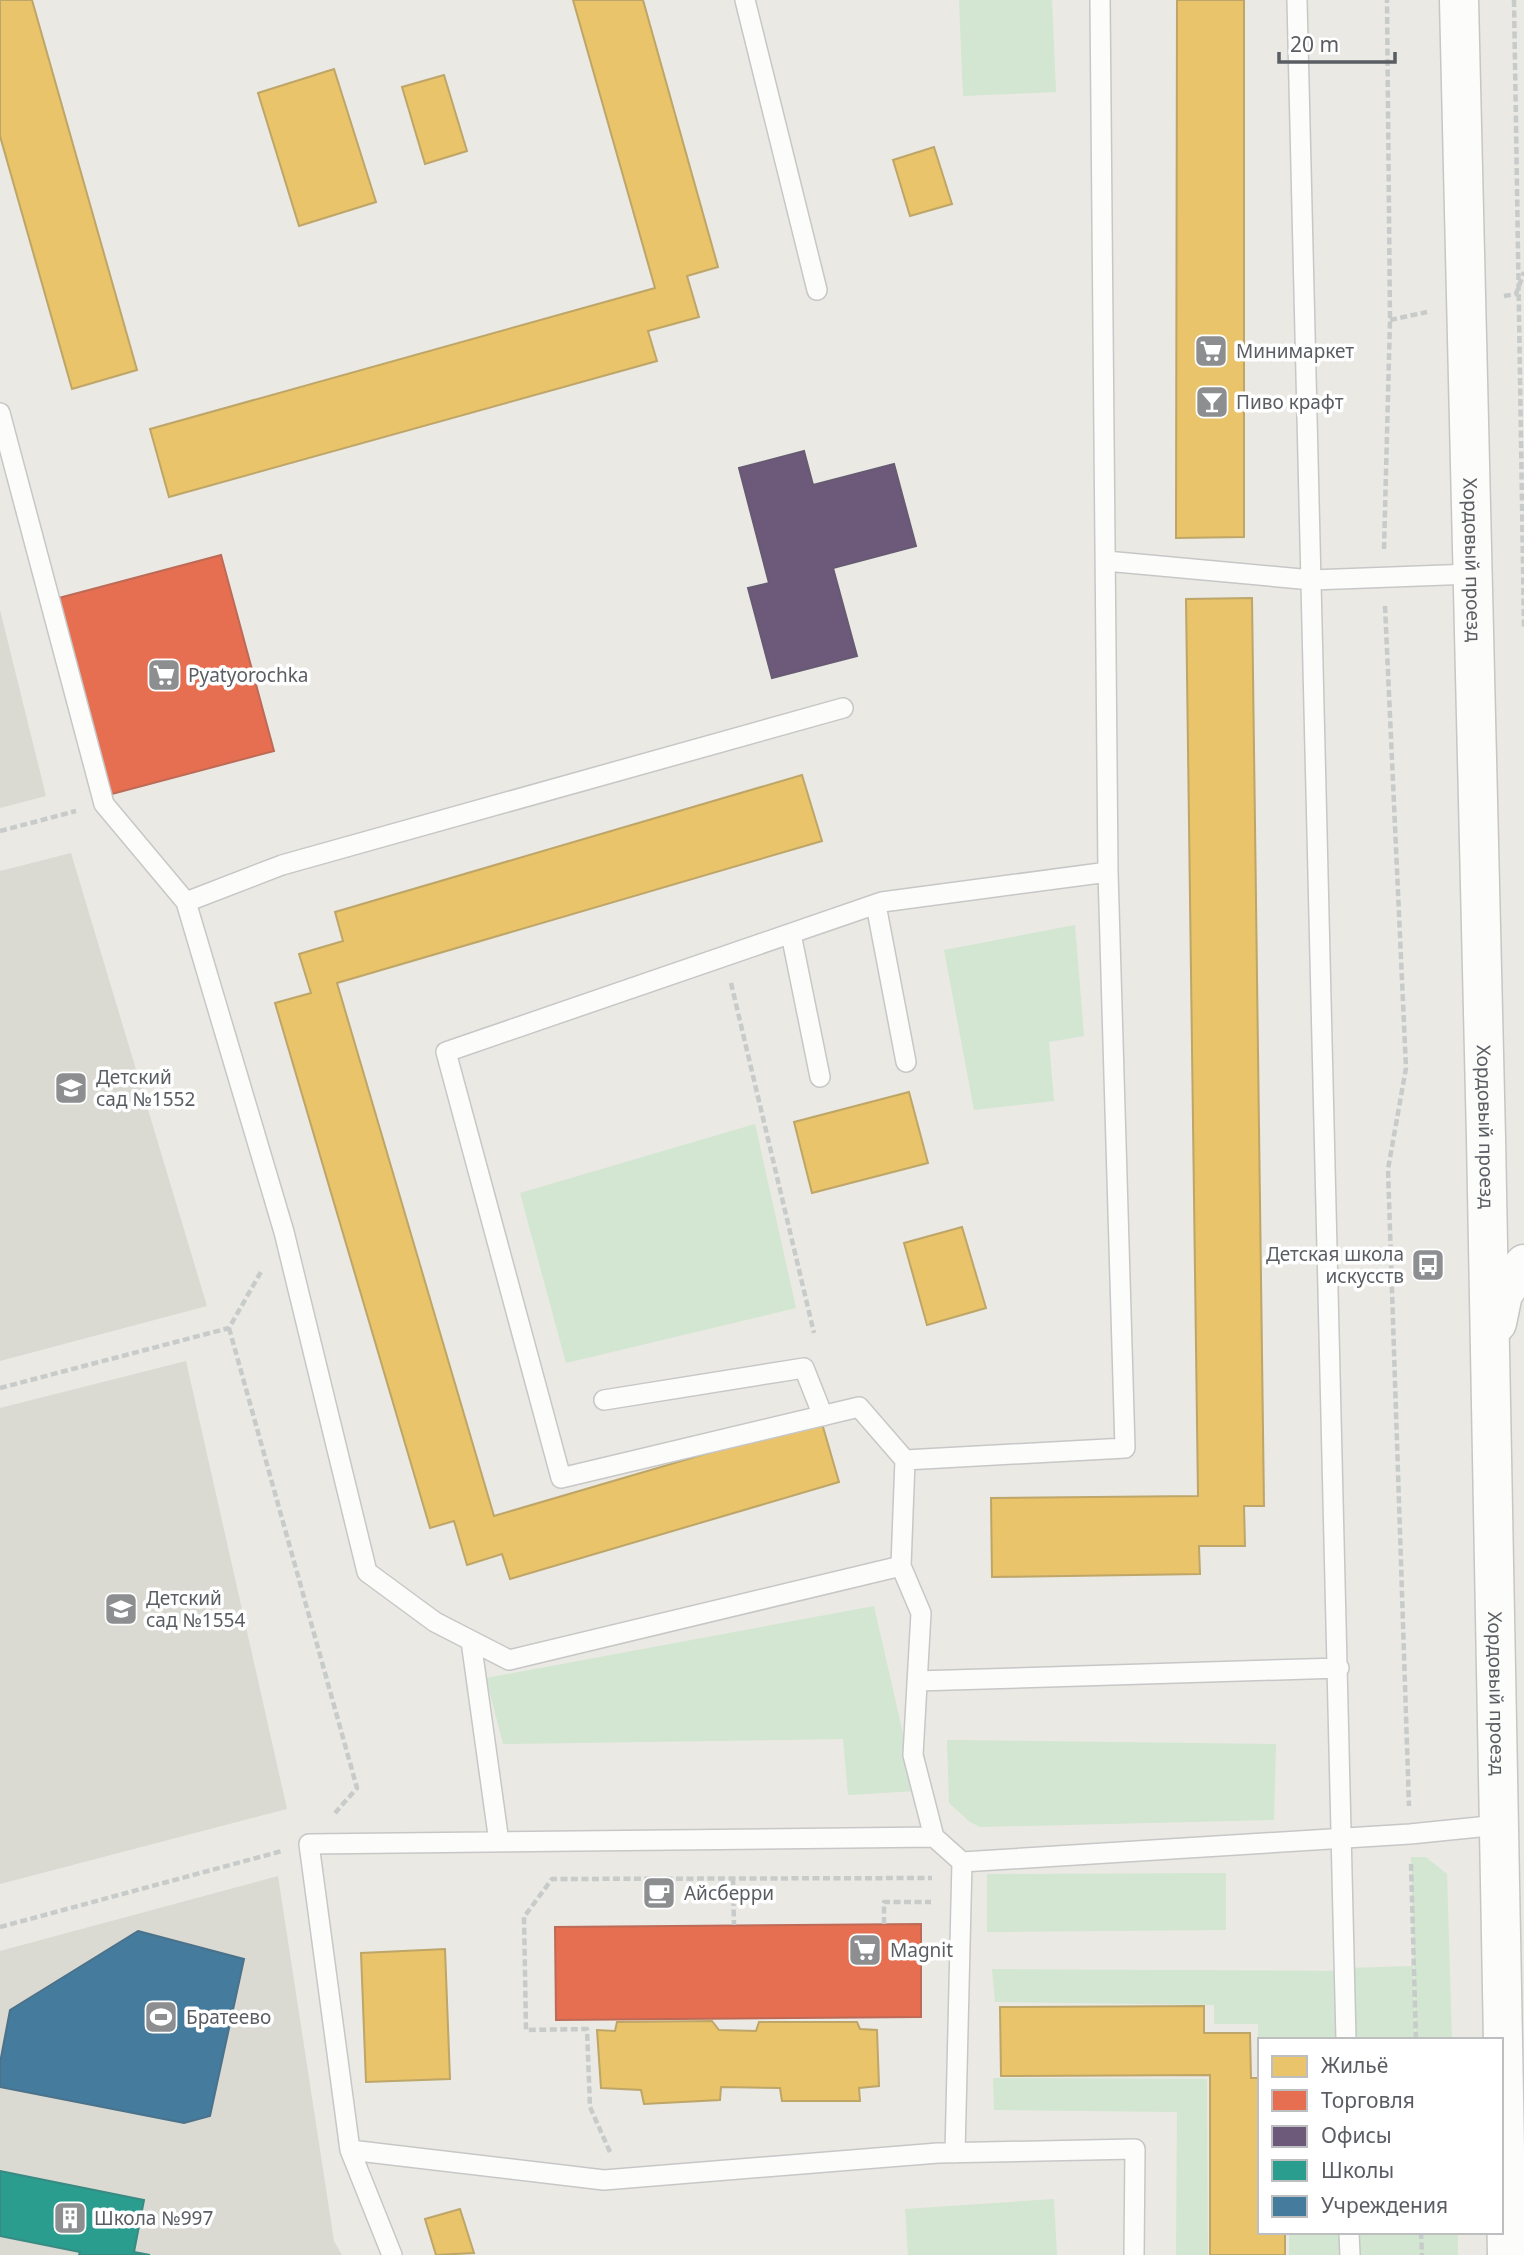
<svg xmlns="http://www.w3.org/2000/svg" width="1524" height="2255" viewBox="0 0 1524 2255" font-family="'Noto Sans',sans-serif">
<style>
.education{fill:#dad9d2}
.green{fill:#d2e6d1}
.homes{fill:#e9c46a;stroke:#bea568;stroke-width:2}
.shops{fill:#e76f51;stroke:#bd6a56;stroke-width:2}
.offices{fill:#6d597a;stroke:#675a73;stroke-width:2}
.schools{fill:#2a9d8f;stroke:#388a82;stroke-width:2}
.public{fill:#457b9d;stroke:#4b728b;stroke-width:2}
.lines{fill:none;stroke-linecap:round;stroke-linejoin:round}
.service-casing{stroke:#c7c7c7;stroke-width:22}
.secondary-casing{stroke:#c6c6c4;stroke-width:41}
.path{stroke:#c7cbca;stroke-width:4.5;stroke-dasharray:7 3.5;stroke-linecap:butt}
.service{stroke:#fcfcfb;stroke-width:19}
.secondary{stroke:#fcfcfb;stroke-width:38}
.labels{text-anchor:middle;dominant-baseline:central;stroke-width:7;stroke-linejoin:round;paint-order:stroke}
.poi-label{font-size:19px;fill:#5a5d62;stroke:#fff;text-anchor:start}
.street-label{font-size:19px;fill:#5a5d62;stroke:#fff}
</style>
<rect width="100%" height="100%" fill="#eae9e4"/>
<path class="education" d="M0 610 46 796 0 808Z
M71 853 207 1306 0 1361V871Z
M186 1361 287 1809 0 1884V1408Z
M278 1876 334 2241 342 2255H0V1951Z"/>
<path class="green" d="M959 0H1052L1056 92 963 96Z
M1075 925 1084 1036 1049 1042 1054 1101 974 1110 944 950Z
M755 1124 796 1308 566 1363 520 1193Z
M874 1606 916 1791 848 1795 843 1739 503 1744 486 1678Z
M947 1740 1276 1744 1274 1820 980 1827 970 1822 949 1803Z
M1411 1857H1426L1447 1874 1452 2040H1416Z
M1226 1873V1930L987 1932V1874Z
M1413 1966 1415 2040H1348L1347 1968Z
M992 1969 1340 1971V2040H1260L1258 2073V2024H1214V2005L995 2002Z
M993 2078 1207 2079 1208 2255H1176L1177 2112 994 2110Z
M1054 2199 1057 2255H908L905 2209Z
M1289 2232H1343V2255H1289Z
M1350 2232H1458V2255H1350Z"/>
<path class="homes" d="M0 0H32L137 370 72 389 0 136Z
M573 0H643L718 267 687 276 699 317 648 331 657 361 169 497 150 429 655 288Z
M1177 0H1244V537L1176 538Z
M334 69 376 202 299 226 258 93Z
M444 75 467 151 425 164 402 87Z
M934 147 952 204 910 216 893 160Z
M1252 598 1264 1506H1244L1245 1546H1199L1200 1574 992 1577 991 1498 1198 1496 1186 599Z
M802 775 822 841 337 983 494 1516 821 1420 839 1482 510 1579 502 1554 467 1565 454 1521 430 1528 275 1003 311 993 299 954 343 941 335 912Z
M909 1092 928 1163 812 1193 794 1122Z
M962 1227 986 1308 927 1325 904 1243Z
M445 1949 450 2079 366 2082 361 1953Z
M1204 2006V2033H1250L1251 2078H1260V2232H1285V2255H1210V2075L1001 2076 1000 2007Z
M712 2021 719 2030 756 2031 759 2022H857L860 2029 877 2030 879 2086 859 2088 860 2101H782L780 2088 721 2087 720 2100 644 2104 641 2090 601 2088 597 2030 615 2031 617 2022Z
M460 2209 474 2253 436 2255 425 2219Z"/>
<path class="shops" d="M221 555 274 751 108 795 55 599Z
M651 1885H668V1899H651Z
M921 1924V2017L556 2020 555 1927Z"/>
<path class="offices" d="M804 451 813 485 894 464 916 546 833 568 857 656 772 678 748 588 769 583 739 468Z"/>
<path class="schools" d="M0 2171 144 2200 134 2252 150 2255H79L80 2252 0 2236Z"/>
<path class="public" d="M138 1931 244 1959 210 2116 184 2123 0 2087V2063L10 2010Z"/>
<g class="lines">
<defs>
<path id="service" d="M745 0 817 290
M1100 0 1108 872 1125 1448 905 1460 901 1566 921 1613 913 1755 934 1837 962 1862 1410 1834 1499 1825
M1297 0 1346 2040
M0 413 104 804 186 902 284 1232 367 1572 435 1622 509 1660 901 1566
M1106 561 1312 580 1472 574
M186 902 282 865 843 708
M876 905 906 1062
M791 934 820 1077
M604 1400 804 1368 823 1416
M905 1460 859 1407 561 1478 446 1052 882 902 1108 872
M471 1641 499 1842
M917 1681 1339 1668
M934 1837 309 1844 350 2150 604 2180 938 2153 1135 2149 1134 2255
M350 2150 392 2255
M955 2153 962 1862
M1349 2232 1350 2255"/>
<g id="secondary">
<path id="s1" d="M1459 0 1486 1138 1507 2255"/>
<path d="M1497 1323 1503 1294 1524 1264"/>
</g>
</defs>
<use href="#service" class="service-casing"/>
<use href="#secondary" class="secondary-casing"/>
<path class="path" d="M1514 0 1524 628
M1504 296 1516 294 1524 272
M1390 320 1427 312
M1384 549 1390 320 1387 0
M1385 606 1406 1068 1388 1169 1409 1806
M0 831 76 811
M731 983 814 1333
M229 1328 357 1788 335 1813
M0 1388 229 1328 262 1270
M1411 1864 1416 2040
M733 1878 734 1925
M884 1924V1902H931
M0 1927 282 1851
M610 2152 590 2107 587 2029 526 2030 524 1917 552 1879 932 1878
M1421 2232 1422 2255"/>
<use href="#service" class="service"/>
<use href="#secondary" class="secondary"/>
</g>
<defs>
<symbol id="supermarket-square" viewBox="-11 -11 22 22"><rect x="-9" y="-9" width="18" height="18" rx="4" fill="#8c8e90" stroke="#fff"/><path d="M-6-5.5h2.5l.6 2H6L4.5 2H-2.5L-4.4-4H-6ZM-1.5 3.2a1.3 1.3 0 1 0 .1 0ZM3 3.2a1.3 1.3 0 1 0 .1 0Z" fill="#fff"/></symbol>
<symbol id="bar-square" viewBox="-11 -11 22 22"><rect x="-9" y="-9" width="18" height="18" rx="4" fill="#8c8e90" stroke="#fff"/><path d="M-6-5H6L.8 .8V4.5H3.5V6h-7V4.5H-.8V.8Z" fill="#fff"/></symbol>
<symbol id="school-square" viewBox="-11 -11 22 22"><rect x="-9" y="-9" width="18" height="18" rx="4" fill="#8c8e90" stroke="#fff"/><path d="M0-5L7-2L0 1L-7-2ZM-4 1L0 2.5L4 1V4Q0 6-4 4Z" fill="#fff"/></symbol>
<symbol id="bus-square" viewBox="-11 -11 22 22"><rect x="-9" y="-9" width="18" height="18" rx="4" fill="#8c8e90" stroke="#fff"/><path d="M-5-6H5V4H4V6H2V4H-2V6H-4V4H-5ZM-3.5-4V0h7V-4ZM-3.5 1.2v1.5H-2V1.2ZM2 1.2v1.5H3.5V1.2Z" fill="#fff"/></symbol>
<symbol id="cafe-square" viewBox="-11 -11 22 22"><rect x="-9" y="-9" width="18" height="18" rx="4" fill="#8c8e90" stroke="#fff"/><path d="M-5.5-4.5H6V0H3Q3 3.5 0 3.5H-2.5Q-5.5 3.5-5.5 0ZM3-3.2v2h1.7v-2ZM-6 4.5H4V6H-6Z" fill="#fff"/></symbol>
<symbol id="stadium-square" viewBox="-11 -11 22 22"><rect x="-9" y="-9" width="18" height="18" rx="4" fill="#8c8e90" stroke="#fff"/><path d="M0-5a6.5 5 0 1 0 0 10a6.5 5 0 1 0 0-10ZM-3.5-1.8h7v3.6h-7Z" fill="#fff"/></symbol>
<symbol id="building-square" viewBox="-11 -11 22 22"><rect x="-9" y="-9" width="18" height="18" rx="4" fill="#8c8e90" stroke="#fff"/><path d="M-4-6H4V6H1V3H-1V6H-4ZM-2.5-4.3h1.7v1.8h-1.7ZM.8-4.3h1.7v1.8H.8ZM-2.5-1h1.7V.8h-1.7ZM.8-1h1.7V.8H.8Z" fill="#fff"/></symbol>
</defs>
<g fill-rule="evenodd">
<use href="#supermarket-square" x="1192" y="332" width="38" height="38"/>
<use href="#bar-square" x="1193" y="383" width="38" height="38"/>
<use href="#supermarket-square" x="145" y="656" width="38" height="38"/>
<use href="#school-square" x="52" y="1069" width="38" height="38"/>
<use href="#bus-square" x="1409" y="1246" width="38" height="38"/>
<use href="#school-square" x="102" y="1590" width="38" height="38"/>
<use href="#cafe-square" x="640" y="1874" width="38" height="38"/>
<use href="#supermarket-square" x="846" y="1931" width="38" height="38"/>
<use href="#stadium-square" x="142" y="1998" width="38" height="38"/>
<use href="#building-square" x="51" y="2199" width="38" height="38"/>
</g>
<g class="labels">
<g class="poi-label">
<text x="1236" y="351">Минимаркет</text>
<text x="1236" y="402">Пиво крафт</text>
<text x="188" y="675">Pyatyorochka</text>
<text x="96" y="1077">Детский<tspan x="96" dy="22">сад №1552</tspan></text>
<text x="1404" y="1254" text-anchor="end">Детская школа<tspan x="1404" dy="22">искусств</tspan></text>
<text x="146" y="1598">Детский<tspan x="146" dy="22">сад №1554</tspan></text>
<text x="684" y="1893">Айсберри</text>
<text x="890" y="1950">Magnit</text>
<text x="186" y="2017">Братеево</text>
<text x="94" y="2218">Школа №997</text>
</g>
<g class="street-label">
<text stroke="none"><textPath href="#s1" startOffset="560">Хордовый проезд</textPath></text>
<text stroke="none"><textPath href="#s1" startOffset="1127">Хордовый проезд</textPath></text>
<text stroke="none"><textPath href="#s1" startOffset="1694">Хордовый проезд</textPath></text>
</g>
</g>
<rect x="1258" y="2038" width="245" height="196" fill="#ffffff" stroke="#bdbec0" stroke-width="2"/>
<rect x="1272" y="2056" width="35" height="21" fill="#e9c46a" stroke="#bdbec0" stroke-width="2"/>
<text x="1321" y="2073" font-size="21" fill="#5a5d62">Жильё</text>
<rect x="1272" y="2090" width="35" height="21" fill="#e76f51" stroke="#bdbec0" stroke-width="2"/>
<text x="1321" y="2108" font-size="21" fill="#5a5d62">Торговля</text>
<rect x="1272" y="2126" width="35" height="21" fill="#6d597a" stroke="#bdbec0" stroke-width="2"/>
<text x="1321" y="2143" font-size="21" fill="#5a5d62">Офисы</text>
<rect x="1272" y="2160" width="35" height="21" fill="#2a9d8f" stroke="#bdbec0" stroke-width="2"/>
<text x="1321" y="2178" font-size="21" fill="#5a5d62">Школы</text>
<rect x="1272" y="2196" width="35" height="21" fill="#457b9d" stroke="#bdbec0" stroke-width="2"/>
<text x="1321" y="2213" font-size="21" fill="#5a5d62">Учреждения</text>
<path d="M1279 52v10h116v-10" fill="none" stroke="#5a5d62" stroke-width="3.5"/>
<text x="1290" y="52" font-size="21" fill="#5a5d62" stroke="#ffffff" stroke-width="5" paint-order="stroke">20 m</text>
</svg>
